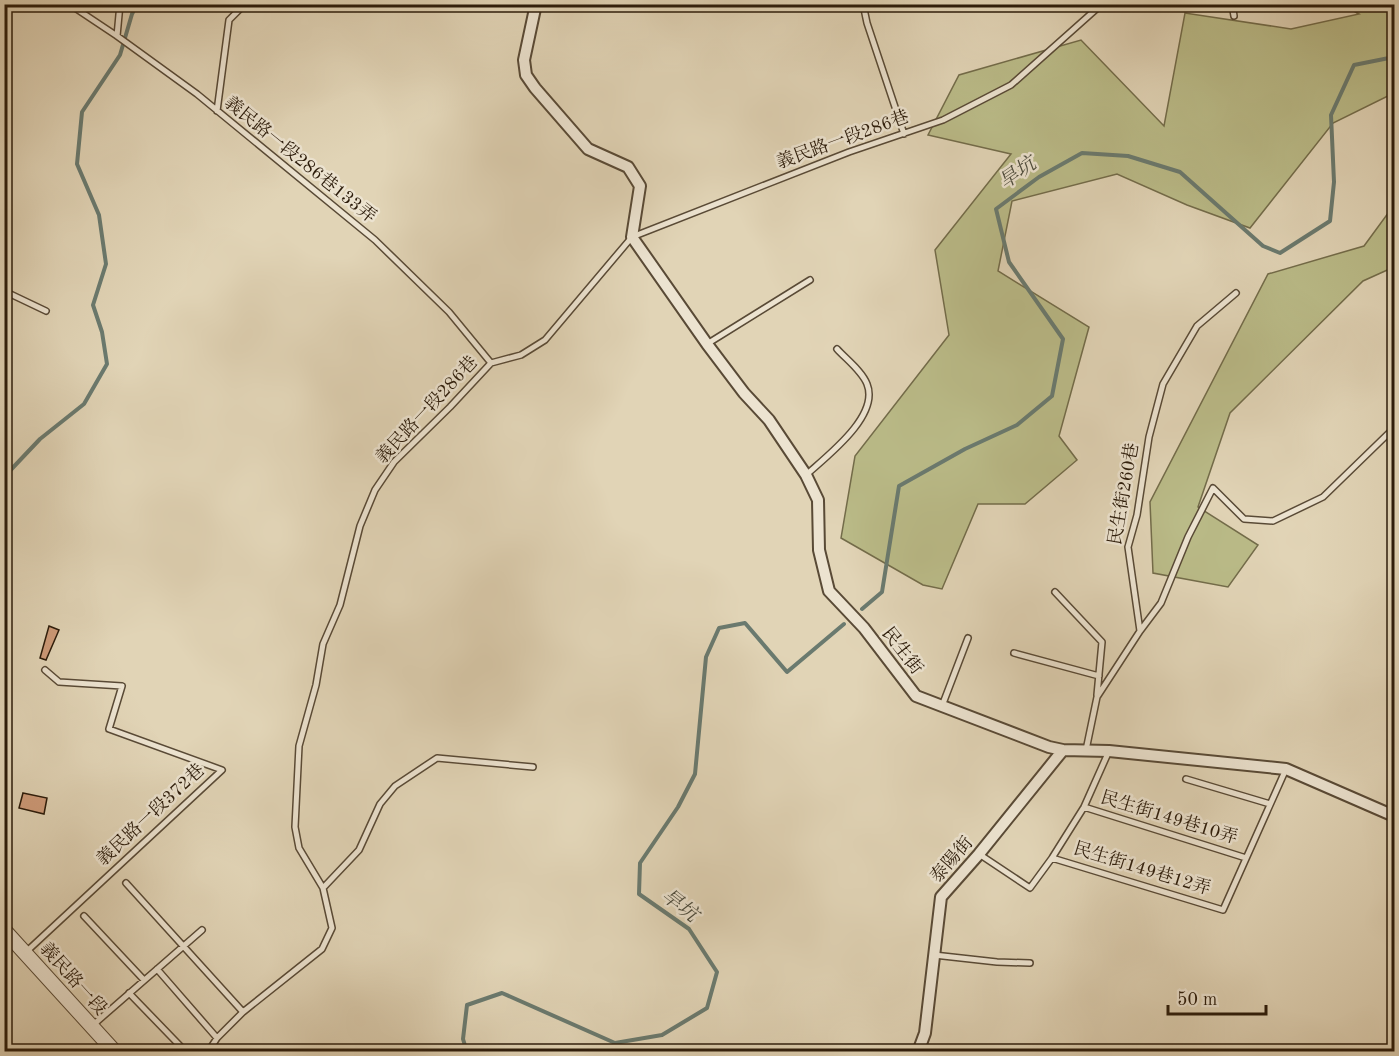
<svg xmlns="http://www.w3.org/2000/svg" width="1399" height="1056" viewBox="0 0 1399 1056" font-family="'Old Standard TT','Noto Serif TC',serif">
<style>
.green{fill:#babb88;stroke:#736c4a;stroke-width:1.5}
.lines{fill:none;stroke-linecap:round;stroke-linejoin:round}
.stream{stroke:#6a7a6f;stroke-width:4}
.building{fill:#cf9c7a;stroke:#2c1c0b;stroke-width:1.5}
.service-casing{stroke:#594a36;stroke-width:8}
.minor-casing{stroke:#594a36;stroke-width:14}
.tertiary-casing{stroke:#594a36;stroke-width:16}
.service{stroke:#ece3d0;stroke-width:5}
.minor{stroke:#ece3d0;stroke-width:10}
.tertiary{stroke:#ece3d0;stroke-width:14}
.labels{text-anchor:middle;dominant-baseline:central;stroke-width:5;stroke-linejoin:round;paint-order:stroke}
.street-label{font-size:18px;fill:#2c1c0b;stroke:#ece3d0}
.water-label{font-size:20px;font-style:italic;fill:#4b4b3d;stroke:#ece3d0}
</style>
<rect width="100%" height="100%" fill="#e1d4b6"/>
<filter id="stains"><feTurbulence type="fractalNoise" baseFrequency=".00333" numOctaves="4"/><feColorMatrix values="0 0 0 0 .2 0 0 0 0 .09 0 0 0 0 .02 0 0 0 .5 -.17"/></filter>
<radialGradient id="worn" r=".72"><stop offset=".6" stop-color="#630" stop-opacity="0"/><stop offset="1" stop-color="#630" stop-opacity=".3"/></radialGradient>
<path class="green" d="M1343 5H1394V93L1333 123 1250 228 1187 205 1117 174 1012 201 998 271 1089 327 1059 436 1077 460 1025 504H978L942 589 923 585 841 538 855 456 949 335 935 250 1011 154 928 135 959 75 1081 40 1164 126 1185 13 1291 29 1359 14Z
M1394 205V267L1363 281 1230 413 1198 507 1258 545 1228 587 1153 573 1150 502 1268 274 1364 246Z"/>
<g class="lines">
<path class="stream" d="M4 477 40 439 84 404 107 364 102 332 93 305 106 264 99 215 77 164 82 112 120 55 132 14 137 4
M862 609 882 592 899 486 965 449 1017 425 1052 396 1063 339 1009 262 996 209 1039 177 1082 153 1128 156 1180 172 1263 246 1280 253 1330 221 1334 182 1331 115 1354 65 1394 57
M467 1052 463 1039 467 1005 502 993 615 1043 662 1035 707 1008 717 972 689 929 639 894 640 863 678 807 695 774 706 657 719 628 745 623 787 672 844 624"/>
</g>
<path class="building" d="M49 626 59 630 46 660 40 658Z
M23 793 47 798 44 814 19 808Z"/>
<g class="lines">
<defs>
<path id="service" d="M69 4 117 36 197 94 375 240 449 312 491 363
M863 4 867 23 904 134
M1232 4 1234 16
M117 36 120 4
M217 111 229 20 245 4
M4 291 46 311
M707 344 810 280
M806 475C827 456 880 416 867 384 862 371 846 359 837 349
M1055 592 1102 642 1097 695
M1140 631 1161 603 1188 537 1213 488 1244 519 1273 521 1323 497 1394 428
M1014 653 1099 676
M942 706 968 638
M1086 750 1097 697 1140 631 1128 547 1137 515 1149 437 1163 384 1197 326 1236 293
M1186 779 1270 804
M1084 807 1246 858
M979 854 1030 888 1052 858 1084 807 1109 751
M1052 858 1223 910 1286 769
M126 883 243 1012
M323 888 359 850 380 804 395 786 437 758 533 767
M84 916 144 980
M26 952 222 770 109 729 122 686 59 682 45 670
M934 955 997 962 1030 963
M157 969 217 1038
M129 993 186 1052
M93 1025 202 930
M208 1052 217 1038 243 1012 322 949 332 928 323 888 299 848 295 827 299 746 316 685 323 644 340 605 360 526 375 490 394 462 450 407 491 363 521 355 545 340 632 237 849 152 943 120 1011 85 1102 4"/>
<path id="minor" d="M536 4 524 60 526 75 535 88 588 149 628 167 640 186 632 237 707 344 744 393 769 420 806 475 818 500 819 550 829 591 864 628 916 696 1049 747 1063 750 1109 751 1286 769 1394 816
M918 1052 925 1033 941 897 979 854 1063 750"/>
<path id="tertiary" d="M4 930 115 1052"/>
</defs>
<use href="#service" class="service-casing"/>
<use href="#minor" class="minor-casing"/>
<use href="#tertiary" class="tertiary-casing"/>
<use href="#service" class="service"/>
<use href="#minor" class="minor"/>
<use href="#tertiary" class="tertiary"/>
</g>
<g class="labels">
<g class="street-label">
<text transform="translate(843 140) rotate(-20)">義民路一段286巷</text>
<text transform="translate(300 160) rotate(39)">義民路一段286巷133弄</text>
<text transform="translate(427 410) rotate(-47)">義民路一段286巷</text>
<text transform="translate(1124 494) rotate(-80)">民生街260巷</text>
<text transform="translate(902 651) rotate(52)">民生街</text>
<text transform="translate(151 815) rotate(-43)">義民路一段372巷</text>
<text transform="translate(1169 818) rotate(17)">民生街149巷10弄</text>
<text transform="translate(952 860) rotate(-49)">泰陽街</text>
<text transform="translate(1142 869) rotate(17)">民生街149巷12弄</text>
<text transform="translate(73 979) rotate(48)">義民路一段</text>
</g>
<g class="water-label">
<text transform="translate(1018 174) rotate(-35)">旱坑</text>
<text transform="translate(679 906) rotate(38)">旱坑</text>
</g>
</g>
<rect width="1399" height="1056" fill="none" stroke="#e1d4b6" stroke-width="24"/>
<rect x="6" y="6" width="1387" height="1044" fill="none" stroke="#2c1c0b" stroke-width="3"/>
<rect x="12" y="12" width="1375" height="1032" fill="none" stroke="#2c1c0b" stroke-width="1.5"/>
<path d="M1168 1005v9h98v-9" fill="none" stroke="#2c1c0b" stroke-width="3"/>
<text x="1177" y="1005" font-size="18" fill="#2c1c0b" stroke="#ece3d0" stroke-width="4.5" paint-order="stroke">50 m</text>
<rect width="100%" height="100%" filter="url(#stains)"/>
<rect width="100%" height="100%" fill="url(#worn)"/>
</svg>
